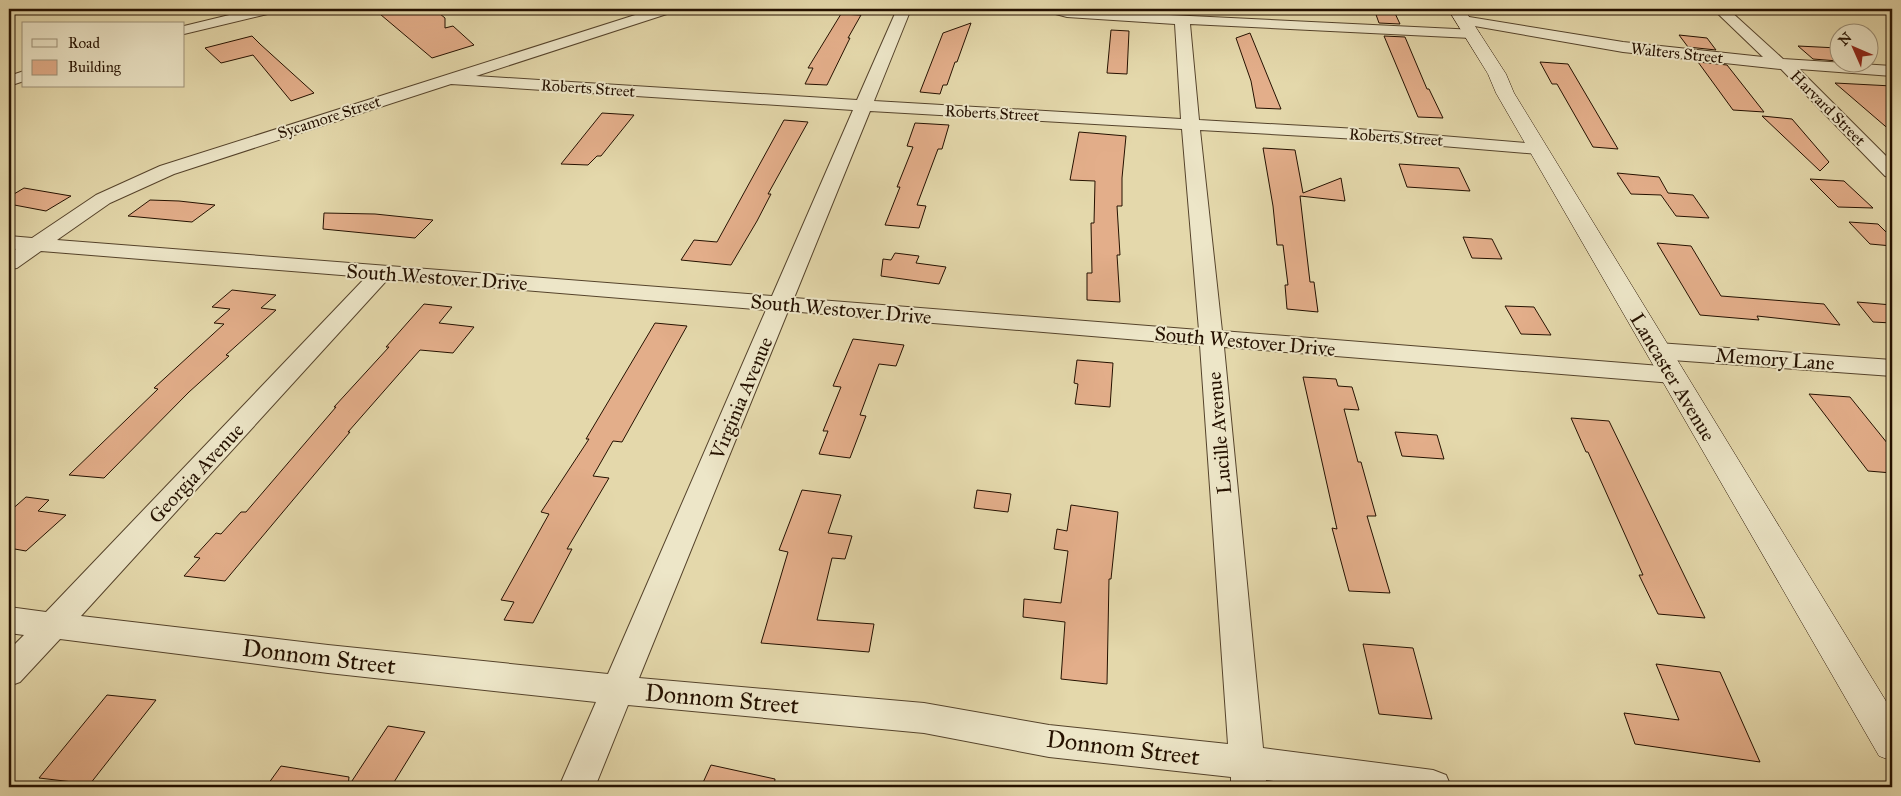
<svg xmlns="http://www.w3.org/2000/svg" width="1901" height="796" viewBox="0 0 1901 796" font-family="'IM FELL Great Primer',serif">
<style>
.building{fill:#e3ae8a;stroke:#251100}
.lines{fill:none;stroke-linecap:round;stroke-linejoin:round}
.street-casing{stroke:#55432b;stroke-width:2}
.secondary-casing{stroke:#251100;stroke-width:1}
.street{fill:#ede6c8;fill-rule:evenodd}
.secondary{fill:#ede6c8;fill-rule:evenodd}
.labels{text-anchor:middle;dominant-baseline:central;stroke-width:4;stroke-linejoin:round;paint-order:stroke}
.far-street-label{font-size:16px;fill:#251100;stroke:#ede6c8}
.street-label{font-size:20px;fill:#251100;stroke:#ede6c8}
.near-street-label{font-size:24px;fill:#251100;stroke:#ede6c8}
</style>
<rect width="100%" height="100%" fill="#e4d8ab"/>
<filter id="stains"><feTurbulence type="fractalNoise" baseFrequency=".004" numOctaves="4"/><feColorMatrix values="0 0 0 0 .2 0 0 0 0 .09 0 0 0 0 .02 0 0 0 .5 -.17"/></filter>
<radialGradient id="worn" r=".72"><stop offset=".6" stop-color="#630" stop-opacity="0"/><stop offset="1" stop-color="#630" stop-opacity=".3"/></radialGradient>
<path class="building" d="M374 9H434L445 18V28L453 26 474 45 432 58Z
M1374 9H1393L1400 24 1379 23Z
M841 14 861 15 848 38H850L827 85 805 84 813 68H808Z
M971 23 957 62H955L947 85H943L940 94 920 92 943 33Z
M1111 30 1129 31 1127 74 1107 73Z
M1250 33 1281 109 1256 108 1251 81 1236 38Z
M1679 35 1707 38 1716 50 1688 47Z
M252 36 260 44 314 93 291 101 253 55 221 63 205 48Z
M1384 36 1405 37 1427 89H1429L1443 118 1418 117Z
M1798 46 1838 48V61L1813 59Z
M1540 62 1568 64 1618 149 1593 147 1557 84H1552Z
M1698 62 1727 65 1764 112 1733 110Z
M1835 83 1892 86V132Z
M602 113 634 115 601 156H597L588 165 561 164Z
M1762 116 1792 119 1829 162 1820 171Z
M784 120 808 122 768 194H771L757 221 731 265 681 260 694 240 717 242Z
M915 123 949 125 942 149H938L917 205 926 206 919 228 885 225 900 187H897L913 147 907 146Z
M1079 132 1126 136 1122 178V206H1117L1120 255H1117L1120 302 1087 300V273H1092L1091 223H1094L1095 181 1070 180Z
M1263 148 1295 150 1303 193 1341 178 1345 201 1300 196 1310 282H1314L1318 312 1287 309 1285 285H1288L1283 245H1277L1273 206Z
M1399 164 1459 168 1470 191 1407 187Z
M1617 173 1659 177 1668 193 1693 195 1709 218 1676 216 1661 195 1631 194Z
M1810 179 1844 181 1873 208 1838 207Z
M24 188 71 196 46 211 9 204V197Z
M150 200 179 201 215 205 192 222 128 216Z
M324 213 375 214 433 220 415 238 323 229Z
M1849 222 1878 224 1892 238V246L1870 244Z
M1463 237 1492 239 1502 259 1472 258Z
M1657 243 1691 246 1721 296 1824 304 1840 325 1757 316 1759 320 1700 315Z
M895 253 919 256 916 263 946 267 939 284 881 276 883 259 891 260Z
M232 290 276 295 261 308 276 310 226 355 229 356 189 392 104 478 69 475 158 389 154 388 224 324 214 323 230 309 212 307Z
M1857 302 1892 305V323L1873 322Z
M424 304 452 307 439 323 474 327 453 353 420 350 348 432H350L225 581 184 576 200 558 194 557 216 533 221 534 241 512H246L336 407H334L389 347H386Z
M1505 306 1534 307 1551 335 1521 334Z
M655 323 687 326 622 442 613 441 593 476 609 478 567 549H572L533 623 504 620 514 602 501 600 549 514 541 512 589 439H586Z
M853 339 904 345 896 366 879 364 860 415 866 416 850 458 819 454 828 431H823L841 387 833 386Z
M1077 360 1113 363 1110 407 1075 404 1078 384 1074 383Z
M1303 377 1336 379 1338 386 1352 387 1359 410 1344 409 1358 462H1361L1376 516H1367L1390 593 1349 591 1332 528 1337 529Z
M1809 394 1850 397 1892 449V473L1868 471Z
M1571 418 1609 421 1705 618 1658 614 1639 575H1643L1588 452H1586Z
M1395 432 1437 435 1444 459 1402 456Z
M802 490 841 495 828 533 852 536 845 559 832 558 817 620 874 624 869 652 761 643 788 552 779 550Z
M977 490 1011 494 1008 512 974 508Z
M26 497 49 500 38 511 66 515 26 551 9 548V512Z
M1071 505 1118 512 1111 579H1109L1107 684 1061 679 1065 622 1023 617 1024 599 1061 603 1068 551 1054 549 1057 529 1067 531Z
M1363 644 1413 648 1432 719 1379 714Z
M1656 664 1720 672 1760 762 1635 744 1624 713 1679 720Z
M107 695 156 700 90 784 39 778Z
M388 726 425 732 391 787H348Z
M711 765 775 779 774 787H701Z
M281 766 349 777 348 787H266Z"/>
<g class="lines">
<defs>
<path id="street" d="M254 9H278L276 12 184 34V26Z
M654 9H675L673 12 476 76 857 100 897 9H911L874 101 1181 119 1175 24 1067 17 1048 12 1046 9 1476 30 1479 33 1476 36 1471 38 1190 24 1199 120 1358 129 1538 144 1544 145 1547 149 1544 153 1538 154 1358 139 1200 130 1222 331 1673 367 1682 369 1685 375 1682 381 1673 383 1224 347 1263 748 1433 770 1446 775 1451 787H1317L1266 780 1267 787H1231V777L1049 757 924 733 628 705 595 787H559L596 702 328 673 60 639 20 682 9 686V650L24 635 9 633V607L46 612 366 277 41 251 17 268 9 269V254L16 249 9 248V236L32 238 96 195 160 166ZM451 84 853 110 772 296 57 240 110 203 174 174ZM870 111 1182 129 1199 330 794 298ZM388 279 766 310 608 674 328 645 81 616ZM788 311 1200 345 1228 744 1049 725 924 703 639 678Z
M1713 9H1728L1783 59 1892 66V76L1799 69 1892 162V178L1885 176 1781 69 1623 52 1463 24 1458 23 1456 20 1458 17 1463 16 1623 42 1763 57Z
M24 71V81L9 86V76Z
M1658 343 1892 360V376L1658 359 1650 356 1646 351 1650 346Z"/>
<path id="secondary" d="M1448 9H1464L1506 74 1514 93 1892 711V761L1879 756 1496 93 1488 74Z"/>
</defs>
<use href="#street" class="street-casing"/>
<use href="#secondary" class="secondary-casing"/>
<use href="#street" class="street"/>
<use href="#secondary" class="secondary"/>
</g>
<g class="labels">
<g class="far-street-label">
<text transform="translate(1677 53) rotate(6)">Walters Street</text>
<text transform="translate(588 88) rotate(4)">Roberts Street</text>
<text transform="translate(1828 108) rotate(45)">Harvard Street</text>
<text transform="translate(992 113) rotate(3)">Roberts Street</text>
<text transform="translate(329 117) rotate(-18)">Sycamore Street</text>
<text transform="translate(1396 137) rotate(4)">Roberts Street</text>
</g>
<g class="street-label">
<text transform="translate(437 277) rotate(4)">South Westover Drive</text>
<text transform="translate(841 309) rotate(5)">South Westover Drive</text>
<text transform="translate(1245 341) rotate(5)">South Westover Drive</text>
<text transform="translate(1775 359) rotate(4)">Memory Lane</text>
<text transform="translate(1673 377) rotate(59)">Lancaster Avenue</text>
<text transform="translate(741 398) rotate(-67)">Virginia Avenue</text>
<text transform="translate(1219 433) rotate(-95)">Lucille Avenue</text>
<text transform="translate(196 473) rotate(-47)">Georgia Avenue</text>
</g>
<g class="near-street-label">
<text transform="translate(319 657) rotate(7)">Donnom Street</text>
<text transform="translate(722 699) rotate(5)">Donnom Street</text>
<text transform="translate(1123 748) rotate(7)">Donnom Street</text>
</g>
</g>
<rect width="1901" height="796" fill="none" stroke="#e4d8ab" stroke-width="30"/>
<rect x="10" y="10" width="1881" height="776" fill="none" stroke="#251100" stroke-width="2.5"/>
<rect x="15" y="15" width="1871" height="766" fill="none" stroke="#251100"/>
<rect x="22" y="22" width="162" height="65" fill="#ede6c8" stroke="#9d9178"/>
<rect x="32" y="39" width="25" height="8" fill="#ede6c8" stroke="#9d9178"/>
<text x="68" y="48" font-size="15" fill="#251100">Road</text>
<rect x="32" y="60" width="25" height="15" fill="#e3ae8a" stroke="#9d9178"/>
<text x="68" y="72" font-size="15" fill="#251100">Building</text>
<g transform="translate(1854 48) rotate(315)"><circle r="24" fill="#ede6c8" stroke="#9d9178"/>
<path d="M0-4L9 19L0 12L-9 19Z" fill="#8f2418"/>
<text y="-8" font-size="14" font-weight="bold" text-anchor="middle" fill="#251100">N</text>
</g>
<rect width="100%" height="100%" filter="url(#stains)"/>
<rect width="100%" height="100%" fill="url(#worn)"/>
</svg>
